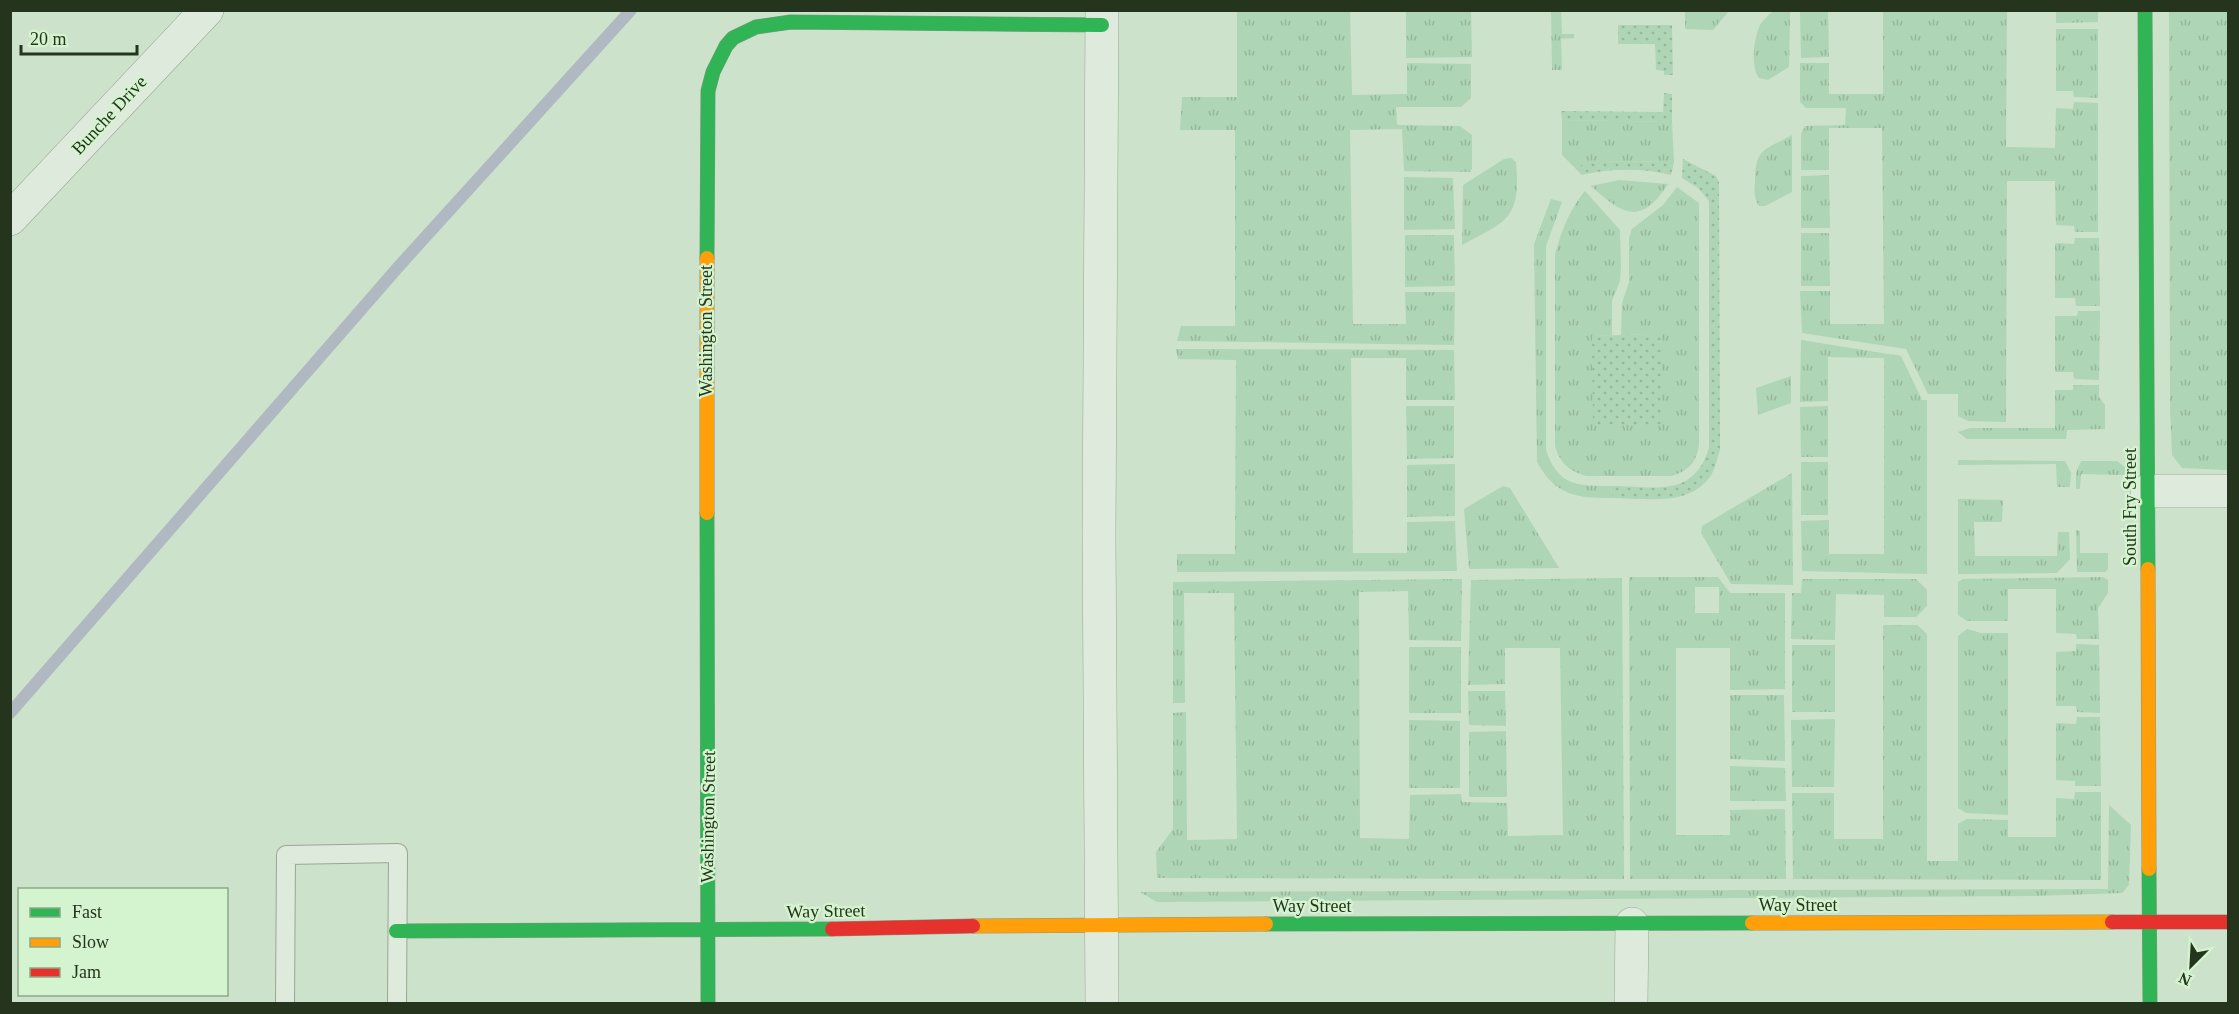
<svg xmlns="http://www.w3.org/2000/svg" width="2239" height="1014" viewBox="0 0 2239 1014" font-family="Georgia,serif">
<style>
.grass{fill:url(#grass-tufts);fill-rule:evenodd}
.park{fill:url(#park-dots)}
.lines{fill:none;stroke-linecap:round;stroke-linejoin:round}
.stream{stroke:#b0b9c2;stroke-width:12}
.lane-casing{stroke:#98a794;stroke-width:20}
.street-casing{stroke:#98a794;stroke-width:34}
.fast-casing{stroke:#889784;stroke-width:15}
.slow-casing{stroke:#889784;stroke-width:15}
.jam-casing{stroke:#889784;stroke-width:15}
.lane{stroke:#deeadc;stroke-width:18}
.street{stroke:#deeadc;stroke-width:33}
.fast{stroke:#30b455;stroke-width:14}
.slow{stroke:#ff9f0a;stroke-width:14}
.jam{stroke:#e5322d;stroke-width:14}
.labels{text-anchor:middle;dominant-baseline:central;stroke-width:4.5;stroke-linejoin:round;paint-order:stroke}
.street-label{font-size:18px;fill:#25351d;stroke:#d4f4cf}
</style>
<defs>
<pattern id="grass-tufts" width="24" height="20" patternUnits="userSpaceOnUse" patternTransform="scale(1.5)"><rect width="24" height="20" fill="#aed5b5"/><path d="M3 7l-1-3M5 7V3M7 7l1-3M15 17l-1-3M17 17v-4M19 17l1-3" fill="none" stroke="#96b79b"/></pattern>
<pattern id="park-dots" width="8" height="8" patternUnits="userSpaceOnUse" patternTransform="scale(1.5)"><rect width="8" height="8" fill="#aed5b5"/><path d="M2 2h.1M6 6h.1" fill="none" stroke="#96b79b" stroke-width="1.8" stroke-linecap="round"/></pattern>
</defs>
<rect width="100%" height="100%" fill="#cde2ca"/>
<path class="grass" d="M1237 11H1350L1352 95 1407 94V63L1471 64V98L1461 107H1396L1397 125 1460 126 1472 135V169L1470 172 1404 171 1402 129 1350 130 1353 324H1406L1405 292H1455L1454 345 1177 341 1181 326H1235V130H1180L1182 97H1237Z
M1406 11H1471L1472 57 1406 58Z
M1551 11H1561L1562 34H1574V38L1561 39 1562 70H1552Z
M1685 11V10L1729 11 1713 30 1685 29Z
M1773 11H1790L1789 67 1768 80 1759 78C1750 66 1754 38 1760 25 1763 20 1769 15 1773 11Z
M1800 11H1828L1829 57 1801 58Z
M2007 11 2006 147 2055 148 2056 108 2073 109 2074 102 2098 103V232H2075L2074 226 2056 225 2055 181H2007L2006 422 1968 421 1958 416V394H1928L1906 349 1802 333 1800 291H1830V324H1884L1882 128H1829V170H1801V134L1805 126 1845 125 1846 108H1806L1800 102V63H1829V94H1883V11Z
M2056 11H2098V22L2056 23Z
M2169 11H2228V470L2182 468 2172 455 2170 408Z
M2056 29H2098V98L2074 97 2073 91H2056Z
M1562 120 1672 122 1674 162 1591 161 1575 168 1562 155Z
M1792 135V192L1765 206H1759C1754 198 1754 192 1755 183 1755 148 1763 151 1792 135Z
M1511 158 1516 162C1521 218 1508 221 1462 245L1463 185 1504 159Z
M1829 175 1830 228H1801V176Z
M1404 177 1453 178 1455 229 1404 230Z
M1619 180 1668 184C1641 226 1623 215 1591 186Z
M1677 187 1699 203V445C1696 463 1689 470 1672 476H1586C1569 471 1560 463 1555 446V255C1561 232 1569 210 1585 191L1620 230 1621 267 1620 281 1612 301V335L1592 336 1661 334 1621 335 1622 303 1629 282V238L1632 229 1663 205Z
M1551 199 1562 202 1546 246V450C1558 486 1577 486 1611 486L1612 498C1576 498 1556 496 1537 462L1534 244Z
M1801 233H1829L1830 286H1801Z
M1405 235H1454L1455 286 1405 287Z
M2075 238H2099L2100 306H2076L2075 298H2055V243L2074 244Z
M2078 311H2100L2099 380 2074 379 2073 372H2055V316H2077Z
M1801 340 1901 356 1922 400H1927V574L1802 571 1801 521 1829 520V554H1884V358L1828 357V401L1800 402Z
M1176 349 1454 350 1455 400H1406V358H1351L1353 553H1407V522L1455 521 1457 571 1177 572V554H1235L1236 360 1178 359Z
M1791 376V403L1758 415 1756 388Z
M2073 385H2099V397L2105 405V429L2067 430 2066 439H1967L1958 432 1970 428H2055V390H2073Z
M1406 406H1454V458L1407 459Z
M1828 406V457H1801L1800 407Z
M1958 460 2065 461 2071 473 2070 487H2057L2056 464 1958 465Z
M2081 461H2117L2129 470 2124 475 2081 474 2080 489H2076V473Z
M1801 462H1828V515H1801Z
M1455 464V516L1407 517V465Z
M1792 473 1793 585 1731 584 1701 533 1702 526Z
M1503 486 1510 488 1559 568 1469 569 1464 509Z
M1958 499 2003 500 2002 522H1974L1975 556H2057L2058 532H2069L2070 559 2057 573 1958 574Z
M2076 530 2080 531V553H2108V569L2105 572H2077Z
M1629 577H1718L1730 593H1785V689L1730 690V648H1676V835H1730V810L1785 809 1786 879H1630ZM1719 587V613H1695V587Z
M2103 577 2108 580V593L2098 608 2099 639H2077L2076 634 2056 633V589H2008V621H1967L1958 615V582L1963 579Z
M1622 578 1624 879 1157 878 1156 852 1173 829V713L1186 712 1187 840 1237 839 1234 593H1184L1185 703H1173V582L1462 579 1461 641 1409 640 1408 591 1359 592 1360 838 1409 839 1410 795 1461 794 1462 802 1507 803 1508 836 1563 835 1560 648H1505V684L1468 685 1471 580Z
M1802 579H1916L1927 590V606L1916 617H1884V595L1836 594 1835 640 1791 639 1792 593H1801Z
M1883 625H1917L1927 634V861H1958V824L1967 819 2008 820V837H2056V798L2074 799 2075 792H2101V880L1793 879 1792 793H1834V839H1883Z
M1967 629 1981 633H2008V815L1966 813 1958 808V636Z
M2076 644 2099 645 2100 713 2077 712 2076 706H2056V652L2076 651Z
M1792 645H1835V712H1792Z
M1409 647H1461V713H1409Z
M1468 691H1505L1506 726 1469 725Z
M1730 695H1784L1785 761 1730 759Z
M2077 717H2100L2101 786H2075V781L2056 780V723L2076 724Z
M1835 719 1834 787H1792L1791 720Z
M1409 720 1460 721V788H1409Z
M1506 731 1507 797H1469V732Z
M1730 766 1785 768 1786 801H1730Z
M2109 805 2131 825 2129 885 2122 893 2036 896 1157 902 1140 892 2108 889Z"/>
<path class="park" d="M1618 25H1672L1673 75H1664V71L1656 70 1655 44H1618Z
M1664 93 1672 94V122L1562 120 1561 111 1663 112Z
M1683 159 1716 176 1719 182 1720 450C1717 459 1715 470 1710 477 1688 507 1645 498 1612 498L1611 486C1655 486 1693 499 1709 448V201L1698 188 1682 178Z
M1591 161 1674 162 1671 175C1644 168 1609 168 1582 175L1575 168Z
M1661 334 1662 425H1593L1592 336Z"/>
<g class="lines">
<path class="stream" d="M10 713 400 265 631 10"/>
<defs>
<path id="lane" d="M285 1004 286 855 398 853 397 1004"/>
<path id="street" d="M1102 10 1099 535 1102 1004
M10 219 207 10
M2147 491H2228
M1631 1004 1632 924"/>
<path id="fast" d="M2145 10 2148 569
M707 258 708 91 713 72 726 46 733 38 756 27 791 22 1102 25
M707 513 708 1004
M2149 869 2150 1004
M1266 924 1752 923
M396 931 832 929"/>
<path id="slow" d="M707 258V513
M2148 569 2149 869
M1752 923 2112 922
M973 926 1266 924"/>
<path id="jam" d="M2112 922H2228
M832 929 973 926"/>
</defs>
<use href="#lane" class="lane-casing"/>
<use href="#street" class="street-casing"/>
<use href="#fast" class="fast-casing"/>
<use href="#slow" class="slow-casing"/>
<use href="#jam" class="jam-casing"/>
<use href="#lane" class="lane"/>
<use href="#street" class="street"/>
<use href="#fast" class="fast"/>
<use href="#slow" class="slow"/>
<use href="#jam" class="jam"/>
</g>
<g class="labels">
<g class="street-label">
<text transform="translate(109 115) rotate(-47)">Bunche Drive</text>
<text transform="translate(706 331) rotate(-90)">Washington Street</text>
<text transform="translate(2130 507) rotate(-90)">South Fry Street</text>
<text transform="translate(708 817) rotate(-89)">Washington Street</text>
<text x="1798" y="905">Way Street</text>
<text x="1312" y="906">Way Street</text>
<text transform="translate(826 911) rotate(-1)">Way Street</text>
</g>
</g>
<rect width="2239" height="1014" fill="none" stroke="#25351d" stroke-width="24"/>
<rect x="18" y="888" width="210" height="108" fill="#d4f4cf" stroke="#8ea888" stroke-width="1.5"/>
<rect x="30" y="908" width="30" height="9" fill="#30b455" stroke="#8ea888" stroke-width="1.5"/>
<text x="72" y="918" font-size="18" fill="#25351d">Fast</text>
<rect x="30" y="938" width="30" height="9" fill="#ff9f0a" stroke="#8ea888" stroke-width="1.5"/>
<text x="72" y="948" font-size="18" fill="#25351d">Slow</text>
<rect x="30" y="968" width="30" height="9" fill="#e5322d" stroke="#8ea888" stroke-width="1.5"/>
<text x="72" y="978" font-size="18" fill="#25351d">Jam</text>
<g transform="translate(2191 966) rotate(204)" stroke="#d4f4cf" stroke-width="4.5" paint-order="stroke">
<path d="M0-4.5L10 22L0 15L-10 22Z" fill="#25351d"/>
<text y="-9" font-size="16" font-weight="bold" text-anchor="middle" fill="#25351d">N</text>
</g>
<path d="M21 45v9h116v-9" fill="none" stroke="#25351d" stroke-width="3"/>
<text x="30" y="45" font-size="18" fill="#25351d" stroke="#d4f4cf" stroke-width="4.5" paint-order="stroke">20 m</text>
</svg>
